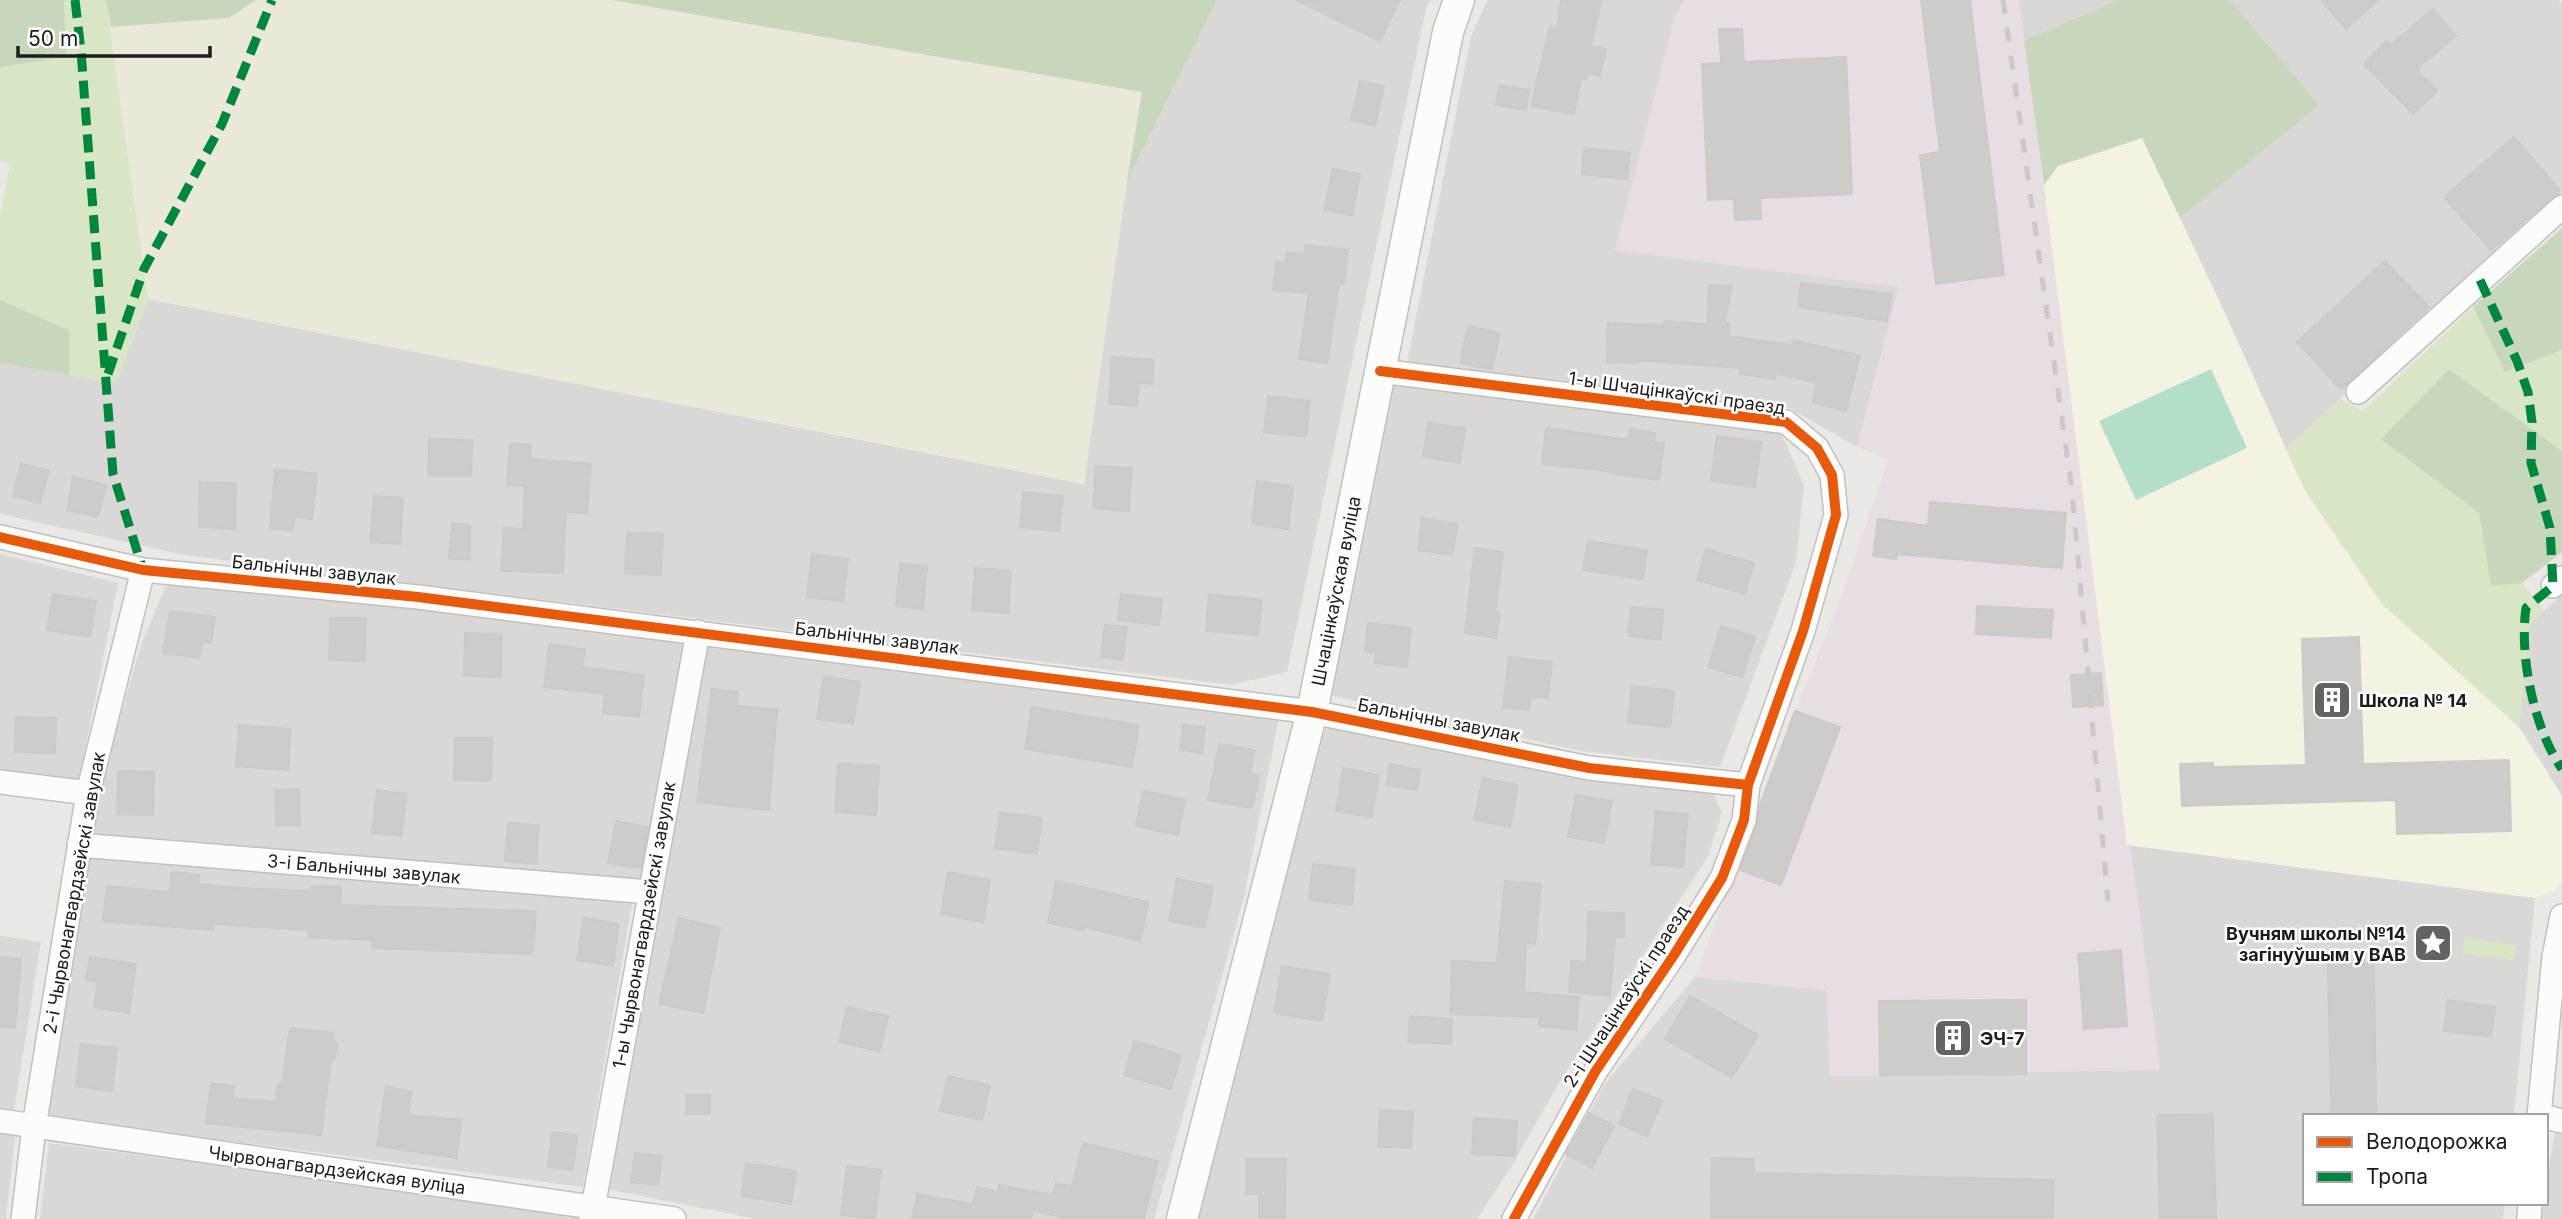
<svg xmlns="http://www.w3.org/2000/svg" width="2562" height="1219" viewBox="0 0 2562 1219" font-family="Inter,sans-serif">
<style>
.residential{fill:#d9d8d6}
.industrial{fill:#e7dee4}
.education{fill:#f4f2e0}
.farmland{fill:#eae9d9}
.grass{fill:#d9e6c5}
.forest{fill:#c7d7bc}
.pitch{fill:#b3dec8}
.building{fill:#ceccca;stroke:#cdc9c6;stroke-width:2}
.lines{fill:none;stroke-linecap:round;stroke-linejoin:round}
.minor-casing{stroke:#c1c0bf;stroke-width:26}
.tertiary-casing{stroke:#c1c0bf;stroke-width:33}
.minor{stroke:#fcfcfb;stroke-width:23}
.tertiary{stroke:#fcfcfb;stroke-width:30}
.rail{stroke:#c9c9c8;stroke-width:5;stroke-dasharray:14 14;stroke-linecap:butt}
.quiet{stroke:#00873e;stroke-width:9;stroke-dasharray:18 9;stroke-linecap:butt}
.cycleway-casing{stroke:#fff;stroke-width:15}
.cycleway{stroke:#e8590c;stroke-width:10}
.labels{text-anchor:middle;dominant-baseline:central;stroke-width:5;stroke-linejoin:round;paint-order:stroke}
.street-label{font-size:18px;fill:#1c1c1c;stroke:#fff}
.poi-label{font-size:18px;font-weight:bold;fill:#1c1c1c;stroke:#fff;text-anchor:start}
</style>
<rect width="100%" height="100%" fill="#eae8e5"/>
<path class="residential" d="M1217 0H1430L1426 9 1287 672 1230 685 184 555 0 514V363L116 383 148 299 1083 484 1127 181Z
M1487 0H1684L1674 20 1616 250 1899 287 1857 447 1786 406 1407 363 1471 37Z
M2019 0H2119L2024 40Z
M2230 0H2559L2562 4V192L2286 449 2180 218 2320 105Z
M1392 382 1781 433 1804 485 1796 562 1720 767 1581 751 1325 694Z
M0 554 118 583 79 780 0 771Z
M169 578 685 639 647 880 94 836 101 783 141 645Z
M2562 595V796L2519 727 2530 623Z
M706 643 1279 718 1244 897 1154 1219H756L602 1188Z
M1326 725 1628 785 1711 789 1722 813 1707 858 1559 1083 1513 1164 1477 1219H1192Z
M2127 845 2535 898 2514 1116H2305V1203H2505L2503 1219H1533L1604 1085 1695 977 1827 990 1830 1076 2026 1074Z
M90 855 633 898 583 1187 46 1117Z
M0 936 41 942 14 1110 0 1108Z
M2556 1124 2562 1126V1219H2541L2544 1203H2546V1187Z
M0 1134 15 1137 6 1219H0Z
M49 1143 585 1215V1219H40Z"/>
<path class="industrial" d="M1684 0H2019L2160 1070 1830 1076 1827 990 1695 977 1795 711 1836 611 1888 460 1857 447 1899 287 1615 250 1674 20Z"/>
<path class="education" d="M2142 138 2224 311 2304 489 2383 604 2519 727 2562 796V882L2553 892 2535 898 2127 845 2044 185 2057 166Z"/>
<path class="farmland" d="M256 0H611L1142 92 1127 181 1084 484 148 299 111 27 229 18Z"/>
<path class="grass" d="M64 0H106L148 299 116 383 69 375V330L0 300V215L10 164 0 161V67L66 57Z
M2473 307 2505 372 2562 350V451L2449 369 2381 439 2479 513 2491 586 2522 583 2544 610 2530 623 2519 727 2382 604 2304 489 2286 449 2340 399 2363 411Z
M2465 938 2516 945 2514 960 2463 954Z"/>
<path class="forest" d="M0 0H64L66 57 0 67Z
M106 0H256L229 18 111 27Z
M611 0H1217L1127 181 1142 92Z
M2119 0H2230L2320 105 2180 218 2142 138 2058 166 2044 185 2024 40Z
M2562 228V350L2505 372 2473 307Z
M0 300 69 330V375L0 363Z
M2449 369 2562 451V552L2522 583 2491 586 2479 513 2381 439Z"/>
<path class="pitch" d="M2211 369 2247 448 2136 500 2099 421Z"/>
<path class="building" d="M1296 0H1400L1380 41Z
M1561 0H1601L1591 46 1606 49 1600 76 1587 73 1586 79 1581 78 1574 114 1531 106 1550 26 1557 27Z
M1921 0H1970L2004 275 1936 284 1920 155 1940 152Z
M2321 0H2378L2346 29Z
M2433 9 2456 36 2416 69 2437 91 2413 114 2364 64 2387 41 2391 45Z
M1719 29H1742L1744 62 1846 57 1852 194 1760 198 1761 219 1735 220 1734 199 1708 200 1702 64 1721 63Z
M1360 81 1384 86 1375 126 1351 120Z
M1499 85 1529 90 1526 110 1496 105Z
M2514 137 2560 190 2491 250 2444 197Z
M1584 148 1630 153 1627 179 1582 174Z
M1333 169 1360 174 1352 215 1324 210Z
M1305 245 1348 250 1344 284H1339L1327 363 1299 359 1309 293 1273 290 1276 262 1286 263 1287 252 1304 254Z
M2385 261 2429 307 2341 389 2297 342Z
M1801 283 1892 294 1887 321 1798 307Z
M1709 285 1732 286 1725 322 1729 323 1728 336 1793 345 1794 340 1860 356 1846 411 1812 402 1817 383 1775 373V379L1739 374 1740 368 1638 360V363L1607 362 1608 323 1663 325 1664 321 1707 324Z
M1468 326 1500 333 1492 369 1460 363Z
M1112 357 1154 360 1152 384 1139 383 1137 406 1109 404Z
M1268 396 1310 401 1306 437 1264 432Z
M1428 423 1465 428 1460 463 1423 457Z
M1546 428 1629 440 1630 429 1655 433 1654 442 1664 443 1659 480 1616 474V472L1542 464Z
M1717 436 1761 442 1755 487 1711 481Z
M429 439 472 440 471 476H428Z
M510 443 531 445 530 459 591 464 587 513 566 512 563 573 501 571 504 528 523 529 525 486 507 485Z
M21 464 49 471 40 503 13 496Z
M1096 466 1132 468 1129 511 1093 508Z
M275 469 317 474 312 519 295 517 293 531 270 528Z
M73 477 106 485 98 517 67 510Z
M1257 481 1293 486 1288 529 1252 524Z
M200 482 236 483 235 529 199 527Z
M1023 492 1063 496 1059 531 1020 527Z
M374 496 403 498 400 544 370 542Z
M1930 502 2066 513 2062 568 1897 554 1896 559 1873 556 1878 519 1928 526Z
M1422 518 1457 524 1453 555 1418 550Z
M452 523 470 525V560L449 558Z
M627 532 663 534 661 575 625 574Z
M1588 541 1647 550 1643 579 1583 570Z
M1475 548 1503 552 1495 612 1500 613 1496 638 1465 633Z
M1706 549 1754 563 1745 594 1697 580Z
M812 554 848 559 843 601 807 597Z
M900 563 927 566 923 609 896 606Z
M975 568 1011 571 1008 613 972 611Z
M53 594 96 601 90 637 47 630Z
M1121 594 1162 599 1159 625 1118 620Z
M1209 594 1262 600 1258 635 1206 631Z
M1977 606 2053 610 2051 638 1976 634Z
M1631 607 1663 610 1661 640 1628 636Z
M170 611 215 617 211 643 202 642 199 658 163 653Z
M330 618H366L365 661 329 660Z
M1368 623 1411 628 1407 667 1375 663 1376 653 1365 652Z
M1105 625 1127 627 1123 660 1101 657Z
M1721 626 1755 637 1742 677 1708 667Z
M465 633 502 634 501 677 464 676Z
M2359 637 2363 764 2509 760 2511 831 2397 834 2396 800 2182 806 2180 764 2213 763V767L2306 765 2302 639Z
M549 644 585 649 582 667 644 675 639 717 603 713 605 694 544 687Z
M1509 657 1552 662 1548 698 1531 696 1529 710 1503 707Z
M2101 673 2103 705 2073 707 2071 675Z
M824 676 860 682 853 724 817 719Z
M1632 686 1674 691 1670 727 1628 723Z
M712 689 738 692 736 706 777 709 769 810 697 802Z
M1032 707 1139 725 1132 767 1025 749Z
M1795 711 1840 727 1781 885 1740 870 1757 825 1760 805Z
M16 717 56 718 55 753 15 752Z
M239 725 291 729 288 770 236 766Z
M1183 725 1205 727 1202 753 1180 750Z
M455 738H492L491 781 454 780Z
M1219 744 1255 750 1250 773 1259 776 1252 808 1208 800Z
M838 763 879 766 876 815 835 812Z
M1390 764 1420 770 1417 790 1387 785Z
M1343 768 1379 775 1372 817 1336 811Z
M118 771 154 772 153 815 117 814Z
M1483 778 1518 785 1510 827 1474 820Z
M299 789 300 825H276L275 790Z
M377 790 407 794 401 836 372 833Z
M1143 791 1185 799 1178 835 1136 826Z
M1576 795 1612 801 1604 843 1568 837Z
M1656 811 1688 814 1683 867 1651 864Z
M1000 812 1042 818 1037 854 995 848Z
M616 821 648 827 641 868 608 863Z
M508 823 539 825 536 864 505 861Z
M1313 864 1355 869 1352 905 1309 900Z
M171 872 199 875V884L238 888 312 891V886L341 887 340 905 536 911 533 954 372 948V940L309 937V930L214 924 213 930 103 921 107 886 170 892Z
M948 872 990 880 983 922 941 914Z
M1177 879 1213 886 1205 928 1169 921Z
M1056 881 1149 902 1140 941 1085 927 1084 930 1048 923Z
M1505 881 1541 884 1535 944 1526 943 1524 992 1579 997 1576 1030 1539 1026V1017L1450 1014 1452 961 1497 963Z
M1588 912 1624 913V937H1615L1610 996 1569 992 1571 961 1587 962Z
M584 918 619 924 613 966 577 960Z
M679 918 720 928 703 1013 659 1004Z
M2121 950 2127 1026 2084 1029 2078 954Z
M0 957 21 959 15 1028 0 1027Z
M90 957 136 964 129 1013 94 1007 98 982 86 980Z
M2374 963 2376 1116H2331L2328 964Z
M1282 966 1330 974 1322 1021 1274 1013Z
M1690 996 1758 1035 1732 1078 1665 1039Z
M2026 1000V1074L1880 1075 1879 1001Z
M2448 1000 2495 1007 2491 1037 2444 1031Z
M847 1007 888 1016 880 1051 839 1042Z
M1410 1016 1452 1019 1451 1044 1408 1042Z
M290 1028 334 1033 333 1040 337 1044 335 1058 331 1060 321 1135 206 1123 211 1083 234 1086 232 1098 276 1102 278 1083 282 1084Z
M1134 1041 1181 1055 1171 1089 1124 1075Z
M81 1044 117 1048 112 1091 76 1086Z
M948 1076 990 1085 982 1120 940 1111Z
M386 1087 412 1091 408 1115 461 1120 457 1158 377 1146Z
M1633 1089 1662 1101 1647 1136 1619 1124Z
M686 1095H710V1114H686Z
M1380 1110 1413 1112 1411 1148 1378 1147Z
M1589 1113 1614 1126 1592 1168 1566 1154Z
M2213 1114 2216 1219H2160L2157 1115Z
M1474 1118 1517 1121 1515 1156 1472 1154Z
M552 1132 577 1135 573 1170 548 1167Z
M1083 1143 1158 1161 1144 1219H1066L1033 1210 1031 1219H912L917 1194 973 1204 977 1187 998 1192 999 1185 1053 1195 1056 1183 1072 1187Z
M635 1153 662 1156 658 1185 631 1182Z
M1712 1158 1754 1159V1173L2054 1180 2053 1219H1711Z
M1246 1159H1286L1285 1219H1259V1194H1246Z
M746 1163 796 1171 791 1204 741 1196Z
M847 1166 881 1170 875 1219 841 1215Z"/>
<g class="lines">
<defs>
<path id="minor" d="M1380 371 1786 422 1817 448 1832 475 1836 515 1803 631 1748 785 1744 820 1722 878 1674 955 1595 1072 1514 1219
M2358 392 2562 207
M0 537 143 570 418 597 1312 712 1589 768 1748 785
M2553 586 2562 578
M0 782 88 793
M79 845 650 892
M2539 1116 2554 957 2562 916
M2546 1117 2562 1121
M0 1121 674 1219
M23 1219 34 1127 88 793 143 570
M591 1219 698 632
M2529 1219 2530 1203"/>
<path id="tertiary" d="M1182 1219 1312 712 1448 32 1459 0"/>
</defs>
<use href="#minor" class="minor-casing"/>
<use href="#tertiary" class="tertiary-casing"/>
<use href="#minor" class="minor"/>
<use href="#tertiary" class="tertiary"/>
<path class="rail" d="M2003 0 2072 490 2108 901"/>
<path class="quiet" d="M75 0 81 51 113 474 143 570
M2480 280 2517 361 2528 392 2532 422 2531 463 2550 528 2553 586 2526 608C2519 656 2534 729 2562 769
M108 374 144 269 222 124 272 0"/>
<defs>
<path id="cycleway" d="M1380 371 1786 422 1817 448 1832 475 1836 515 1803 631 1748 785 1744 820 1722 878 1674 955 1595 1072 1514 1219
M0 537 143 570 418 597 1312 712 1589 768 1748 785"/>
</defs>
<use href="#cycleway" class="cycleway-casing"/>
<use href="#cycleway" class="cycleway"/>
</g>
<defs>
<symbol id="building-square" viewBox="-11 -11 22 22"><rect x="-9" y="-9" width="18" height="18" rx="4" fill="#646362" stroke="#fff"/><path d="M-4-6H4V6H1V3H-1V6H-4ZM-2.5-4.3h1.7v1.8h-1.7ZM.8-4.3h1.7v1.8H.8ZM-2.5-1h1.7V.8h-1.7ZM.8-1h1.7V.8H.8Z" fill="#fff"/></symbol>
<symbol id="sight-square" viewBox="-11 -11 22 22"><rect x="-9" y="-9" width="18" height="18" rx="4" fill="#646362" stroke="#fff"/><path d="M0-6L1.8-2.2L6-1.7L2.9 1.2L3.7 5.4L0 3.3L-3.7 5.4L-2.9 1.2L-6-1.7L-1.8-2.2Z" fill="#fff"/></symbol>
</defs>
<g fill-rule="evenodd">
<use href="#building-square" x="2310" y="678" width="44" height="44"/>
<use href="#sight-square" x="2411" y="921" width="44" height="44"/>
<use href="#building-square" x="1931" y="1016" width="44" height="44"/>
</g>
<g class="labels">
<g class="street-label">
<text transform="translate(1677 393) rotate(8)">1-ы Шчацінкаўскі праезд</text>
<text transform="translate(314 570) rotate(6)">Бальнічны завулак</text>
<text transform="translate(1336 591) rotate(-79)">Шчацінкаўская вуліца</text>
<text transform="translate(877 638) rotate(7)">Бальнічны завулак</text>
<text transform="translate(1439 720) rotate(11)">Бальнічны завулак</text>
<text transform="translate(364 869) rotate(5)">3-і Бальнічны завулак</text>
<text transform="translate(74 893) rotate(-80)">2-і Чырвонагвардзейскі завулак</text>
<text transform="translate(644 925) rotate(-80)">1-ы Чырвонагвардзейскі завулак</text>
<text transform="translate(1626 996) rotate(-57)">2-і Шчацінкаўскі праезд</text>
<text transform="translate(337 1170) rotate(8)">Чырвонагвардзейская вуліца</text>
</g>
<g class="poi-label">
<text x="2359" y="700">Школа № 14</text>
<text x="2406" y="933" text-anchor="end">Вучням школы №14<tspan x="2406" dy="21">загінуўшым у ВАВ</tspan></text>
<text x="1980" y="1038">ЭЧ-7</text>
</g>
</g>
<rect x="2303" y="1114" width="245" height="91" fill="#ffffff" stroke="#a4a4a4" stroke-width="2"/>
<rect x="2317" y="1137" width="35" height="10" fill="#e8590c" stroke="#a4a4a4" stroke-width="2"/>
<text x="2366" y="1149" font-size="21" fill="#1c1c1c">Велодорожка</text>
<rect x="2317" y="1172" width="35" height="10" fill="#00873e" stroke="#a4a4a4" stroke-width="2"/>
<text x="2366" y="1184" font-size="21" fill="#1c1c1c">Тропа</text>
<path d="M18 46v10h192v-10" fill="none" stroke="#1c1c1c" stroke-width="3.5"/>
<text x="28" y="46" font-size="21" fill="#1c1c1c" stroke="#ffffff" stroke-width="5" paint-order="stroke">50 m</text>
</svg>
